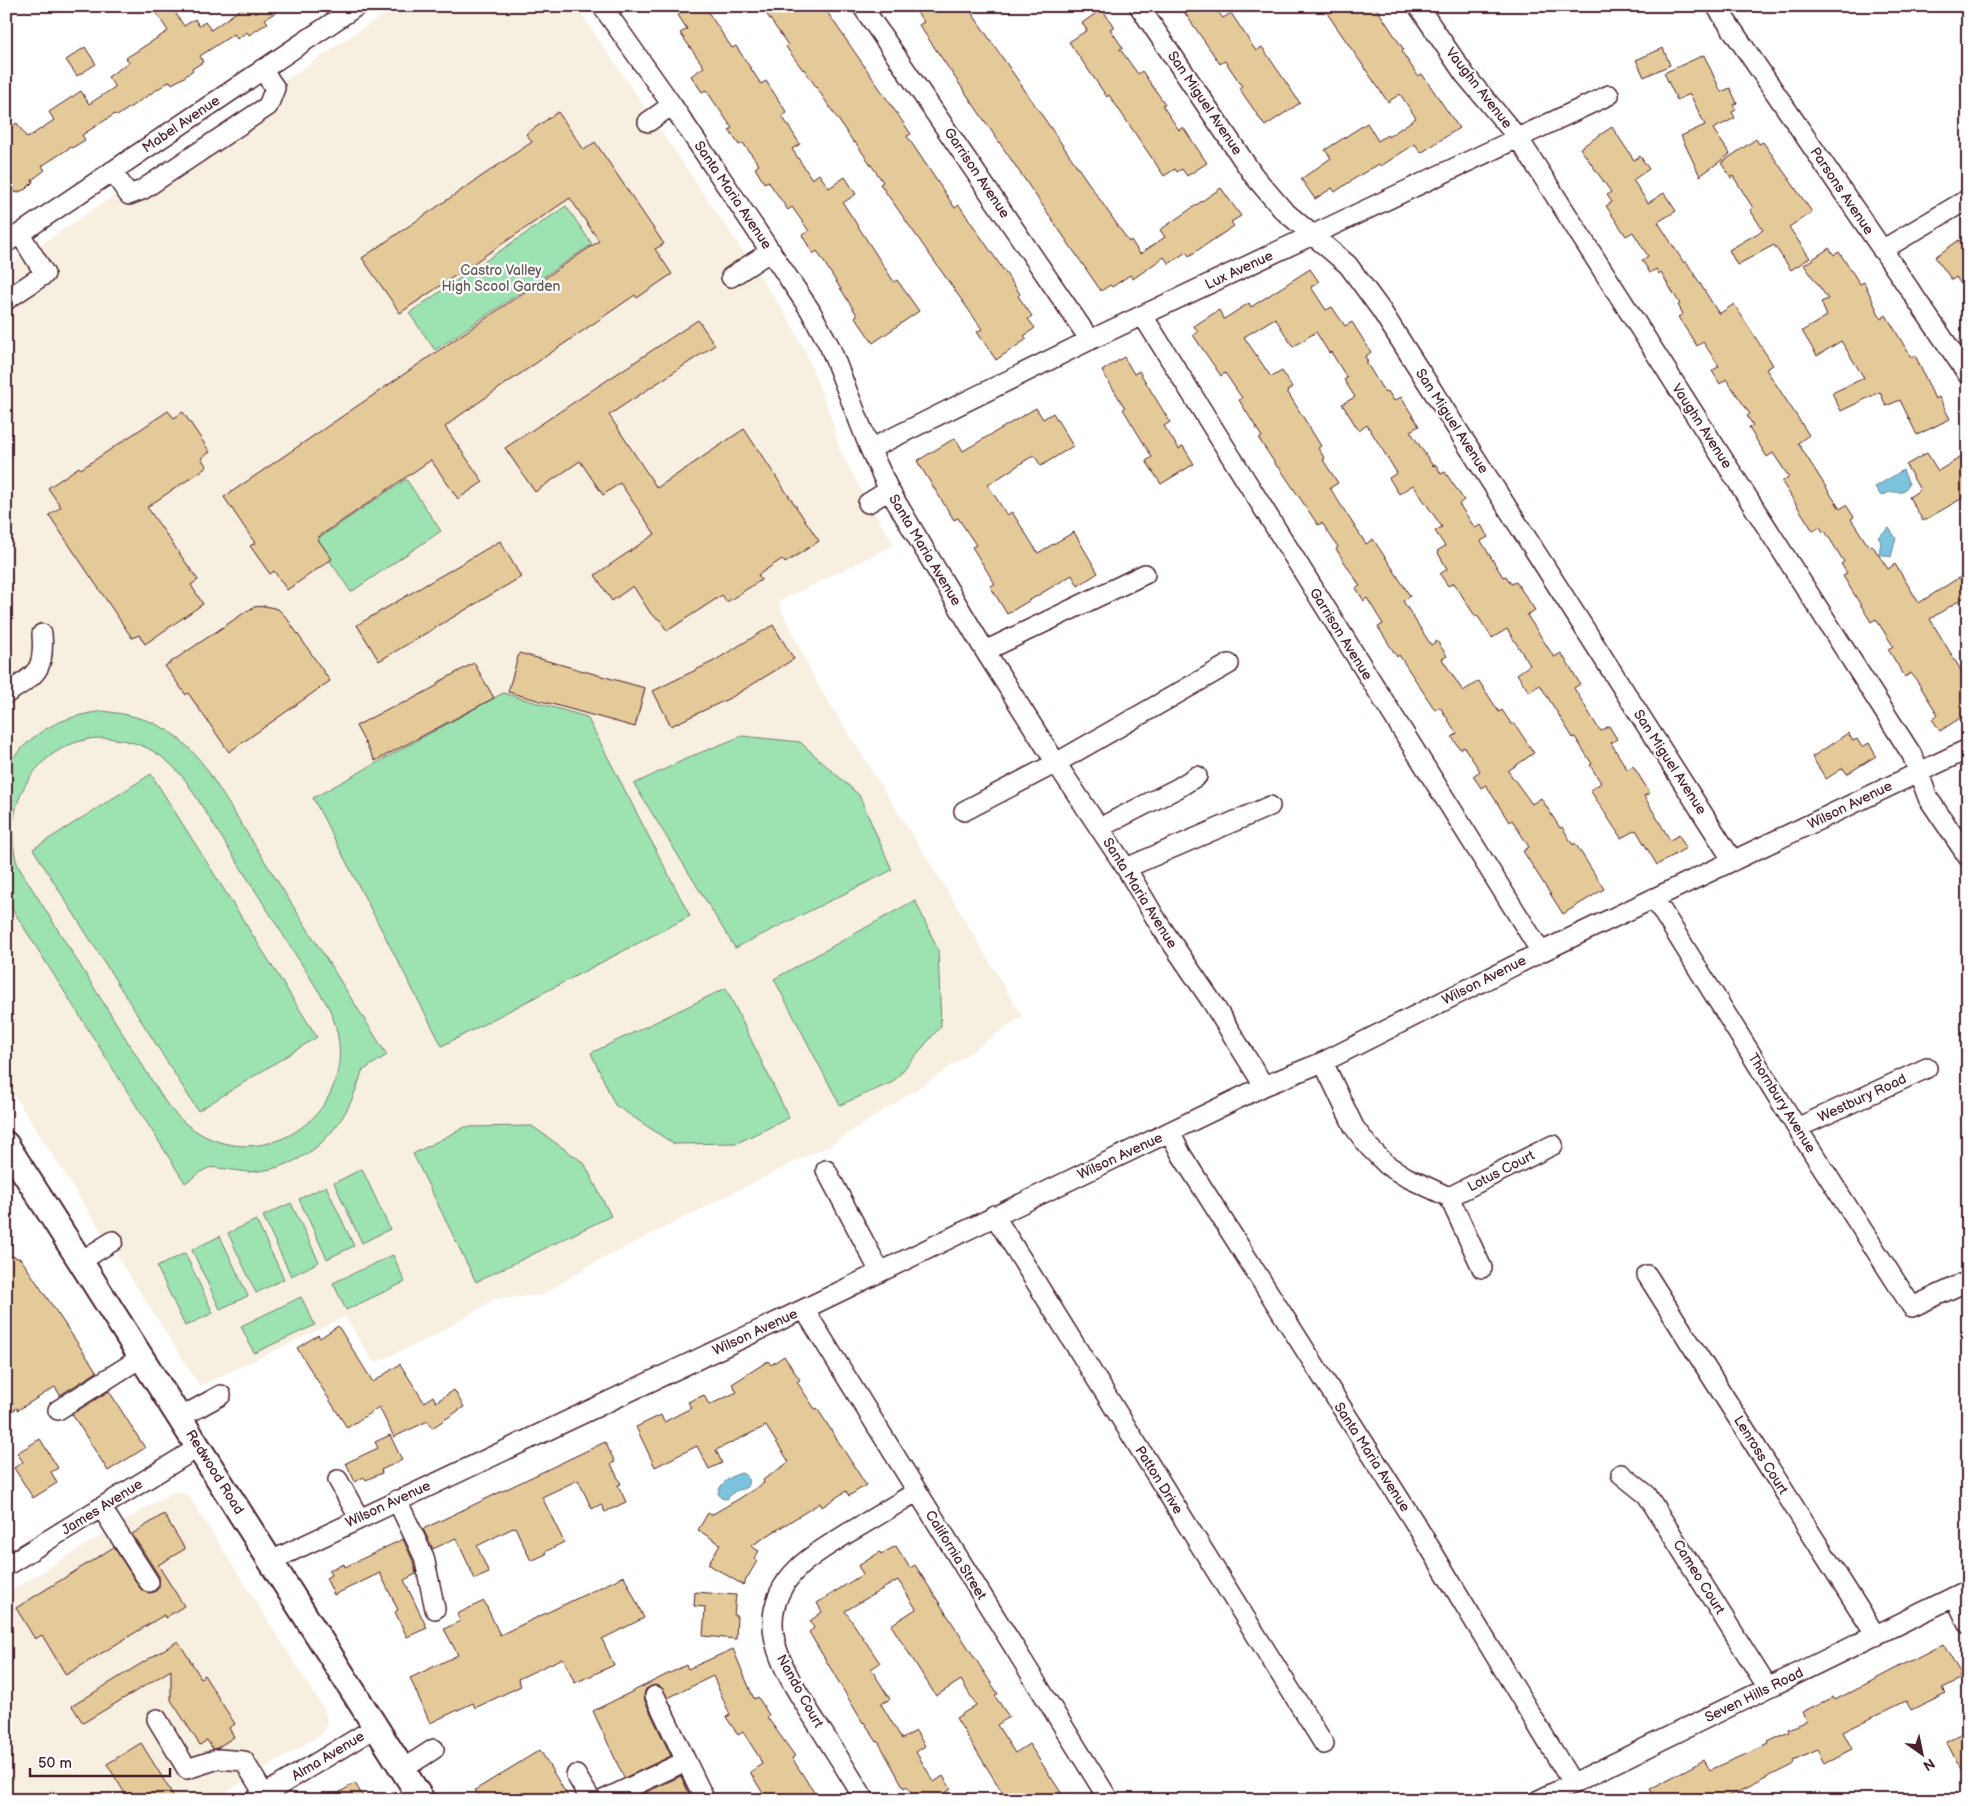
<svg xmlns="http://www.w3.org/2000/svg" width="1974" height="1806" viewBox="0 0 1974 1806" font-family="'Balsamiq Sans',sans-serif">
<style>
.built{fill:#f7efe0}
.green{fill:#9ce3b1;stroke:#73816e;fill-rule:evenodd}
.water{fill:#7cc4dd;stroke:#688296}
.building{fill:#e4c999;stroke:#4a1f2b}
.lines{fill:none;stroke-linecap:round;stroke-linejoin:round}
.minor-casing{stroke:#4a1f2b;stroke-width:22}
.major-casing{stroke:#4a1f2b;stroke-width:28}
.minor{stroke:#fff;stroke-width:19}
.major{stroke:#fff;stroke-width:24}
.labels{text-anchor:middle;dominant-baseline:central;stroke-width:4.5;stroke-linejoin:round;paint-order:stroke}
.street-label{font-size:14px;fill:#4a1f2b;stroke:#fff}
.park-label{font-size:14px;fill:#635a53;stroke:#fff}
</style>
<rect width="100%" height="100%" fill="#fff"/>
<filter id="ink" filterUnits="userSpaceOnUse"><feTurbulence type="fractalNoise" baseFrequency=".02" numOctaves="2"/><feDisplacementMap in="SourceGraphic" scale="10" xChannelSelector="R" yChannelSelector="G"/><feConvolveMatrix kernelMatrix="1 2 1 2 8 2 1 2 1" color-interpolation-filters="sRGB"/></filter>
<g filter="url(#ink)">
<path class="built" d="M396 6H576L787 316 805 351 819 386 833 423 839 448 863 494 894 545 778 602 816 682 947 890 1022 1016 941 1073 831 1145 798 1160 592 1264 542 1295 495 1299 430 1338 374 1363 345 1317 200 1386 6 1082V268Z
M179 1492 186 1494 190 1498 325 1711 327 1719 326 1728 322 1734 213 1800H6V1594L170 1493Z"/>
<path class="green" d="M566 206 592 244 435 350 409 313Z
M406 479 441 531 351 592 316 540Z
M503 693 587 717 690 916 442 1046 313 798Z
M102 711C152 717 175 728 206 768L387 1055 362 1071C347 1127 311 1168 250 1172 241 1172 213 1166 208 1168 200 1172 193 1178 185 1183L6 899V766C35 730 57 718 102 711ZM108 738C144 742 163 753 186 781L328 1006C380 1115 241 1201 166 1103L18 866C0 812 30 750 89 739 95 738 102 738 108 738Z
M742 736 800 742 859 795 892 870 735 948 634 784 692 756Z
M151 774 317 1037 198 1111 33 849Z
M915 900 938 950 941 1026 893 1082 840 1105 774 979Z
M726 988 789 1118 737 1143 674 1144 615 1105 591 1053Z
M532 1126 584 1163 611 1216 476 1282 413 1154 465 1127Z
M362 1169 390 1229 362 1243 334 1183Z
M326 1186 354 1246 327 1259 299 1199Z
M291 1203 319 1262 291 1276 263 1216Z
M256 1220 284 1279 256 1293 228 1233Z
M220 1236 248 1296 220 1309 192 1250Z
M185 1253 213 1313 185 1326 157 1267Z
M393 1255 405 1282 346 1310 333 1283Z
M301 1297 315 1325 254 1353 241 1326Z"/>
<path class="water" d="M1903 470 1909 484 1903 492H1890L1881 496 1875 487Z
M1889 528 1896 538 1891 557 1879 554 1881 542 1878 537Z
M741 1473C748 1475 751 1481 746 1488L735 1491 727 1499 721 1498 718 1493C720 1483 731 1476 741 1473Z"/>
<path class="building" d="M152 6H171L184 26 195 19 199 26 205 22 211 30 245 6H286L265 19 268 23 249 35 247 32 237 39 234 34 200 56 203 62 192 69 193 70 183 78 172 84 170 81 117 116 115 114 82 135 85 140 72 148 71 147 42 166 45 170 32 180 33 182 26 189 16 193 6 179V130L17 123 27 138 54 120 49 112 81 91 89 104 115 87 108 77 129 62 126 58 168 31Z
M691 6H704L732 48 736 46 761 84 766 81 787 113 782 116 800 144 792 149 812 179 819 174 829 188 845 177 856 194 843 203 894 282 897 280 919 311 873 343 855 317 857 315 817 251 813 254 802 235 809 231 792 207 788 210 768 181 764 183 755 168 759 165 743 143 739 145 729 130 732 128 706 90 702 92 691 76 704 67 680 33 687 29 678 15Z
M761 6H823L911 134 907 136 955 208 959 205 1020 294 1018 296 1032 316 1028 319 1035 328 1024 336 1027 339 996 360 977 332 982 329 880 184 883 182 855 142 854 143 804 69 803 70 786 47 788 45Z
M912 6H967L1129 242 1131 240 1140 254 1165 237 1160 230 1221 188 1241 216 1231 222 1234 226 1189 256 1186 252 1169 264 1164 257 1133 279 1130 275 1112 287 1110 285 1101 291 919 25 924 22Z
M1180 6H1217L1215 8 1223 18 1231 13 1256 51 1262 47 1300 103 1265 126 1239 88 1242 86 1225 61 1220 64Z
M1322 6H1375L1404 50 1402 52 1418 76 1422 74 1459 128 1421 153 1415 144 1381 166 1379 164 1360 175 1335 192 1332 188 1315 199 1301 179 1331 158 1325 150 1367 123 1378 141 1387 135 1388 137 1416 118 1400 94 1388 102Z
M1102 9 1114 27 1110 29 1123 48 1120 49 1138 74 1142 71 1165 104 1162 105 1179 130 1183 127 1207 163 1187 176 1182 169 1177 172 1175 169 1164 176 1109 95 1107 97 1069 42 1087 30 1082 23Z
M85 47 96 64 77 76 66 60Z
M1663 48 1670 65 1644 77 1636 60Z
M1704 55 1721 92 1730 88 1737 103 1733 105 1736 110 1732 112 1735 118 1713 129 1730 154 1700 176 1681 136 1705 125 1690 94 1677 100 1664 73Z
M558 112 584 150 595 142 664 244 655 249 672 274 637 298 635 295 456 418 445 427 483 482 458 499 431 460 317 538 332 559 287 590 274 571 270 574 250 546 255 543 224 497 599 241 570 198 400 313 362 258 532 142 526 134Z
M1612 127 1634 160 1640 156 1649 169 1633 180 1648 203 1664 193 1676 211 1658 222 1684 263 1686 261 1719 314 1734 304 1773 365 1766 369 1809 435 1798 443 1840 509 1846 505 1854 517 1851 519 1869 547 1872 545 1888 569 1895 564 1919 603 1963 575 1968 583V595L1930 619 1968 682V713L1940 731 1932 719 1938 715 1917 681 1911 673 1905 677 1888 649 1893 646 1876 619 1871 622 1843 576 1847 573 1841 564 1844 562 1825 531 1823 532 1820 527 1813 531 1782 482 1789 477 1773 453 1767 457 1749 428 1753 425 1747 416 1750 414 1726 379 1720 384 1712 371 1719 366 1703 342 1697 346 1678 317 1683 314 1678 305 1680 304 1661 273 1659 274 1656 269 1650 273 1642 260 1648 256 1633 232 1626 236 1606 206 1612 202 1607 195 1611 192 1580 148Z
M1756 139 1759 144 1763 142 1812 212 1789 227 1810 258 1791 270 1774 245 1737 265 1729 250 1763 230 1750 210 1753 208 1733 176 1731 178 1721 163Z
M1959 240 1968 253V295L1956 277 1952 280 1935 257Z
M1829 248 1834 255 1839 252 1860 284 1864 282 1881 319 1886 315 1911 357 1915 355 1935 399 1939 397 1950 419 1917 435 1900 400 1886 406 1880 392 1841 411 1832 393 1864 378 1841 341 1817 356 1802 331 1827 316 1821 302 1828 299 1804 265Z
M1310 269 1319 282 1311 287 1326 310 1332 307 1345 326 1352 322 1371 352 1365 357 1368 362H1366L1385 393 1388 391 1394 401 1401 397 1419 426 1410 431 1433 466 1436 465 1441 474 1445 472 1464 500 1459 504 1475 528 1481 525 1488 537 1481 541 1503 577 1506 576 1511 584 1516 582 1527 598 1535 610 1527 615 1554 657 1561 653 1569 665 1580 684 1574 688 1597 726 1601 731 1609 726 1617 739 1611 743 1627 769 1633 766 1650 793 1644 796 1670 840 1679 835 1686 848 1657 865 1636 830 1621 838 1590 790 1601 783 1590 765 1592 764 1575 737 1573 738 1540 685 1529 692 1517 674 1530 665 1507 629 1492 638 1477 615 1475 616 1454 583 1448 586 1440 574 1447 569 1437 551 1445 546 1435 531 1442 527 1413 485 1399 494 1389 478 1397 473 1367 425 1359 431 1342 404 1355 397 1344 380 1347 378 1331 352 1329 353 1316 332 1293 347 1275 318 1244 337 1271 377 1282 371 1292 387 1287 391 1321 446 1318 448 1325 459 1323 460 1338 483 1330 488 1366 544 1373 539 1391 566 1410 596 1403 601 1431 645 1437 641 1447 656 1442 659 1463 691 1479 681 1499 712 1502 710 1512 725 1514 723 1534 753 1508 771 1532 804 1541 798 1560 828 1562 827 1573 845 1575 843 1604 889 1563 914 1523 851 1529 847 1512 820 1509 822 1486 785 1481 788 1473 776 1480 771 1464 747 1460 749 1452 737 1457 734 1440 707 1435 710 1399 655 1397 657 1378 627 1383 624 1367 598 1364 601 1356 588 1360 586 1336 549 1338 547 1322 523 1318 525 1279 467 1278 468 1259 439 1262 437 1239 400 1242 398 1225 373 1221 376 1193 335 1198 332 1194 326 1219 310 1224 319 1249 303 1251 307Z
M698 320 715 345 609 415 657 488 744 429 819 541 785 563 782 559 758 575 761 580 727 602 722 595 667 631 660 620 651 614 633 586 612 601 595 575 655 534 620 483 603 495 580 461 535 492 505 448Z
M1124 357 1134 374 1139 371 1170 422 1164 426 1179 449 1183 446 1194 464 1161 484 1146 461 1152 457 1123 409 1125 408 1102 371Z
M1036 408 1043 419 1053 413 1073 446 1041 466 1034 455 988 485 1007 515 1012 512 1038 553 1074 532 1098 573 1078 586 1072 575 1007 614 990 586 995 584 972 547 976 545 958 518 954 520 917 461 955 438 963 451Z
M168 411 174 418 183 412 210 452 201 458 207 467 147 507 198 580 191 585 203 604 145 644 139 635 132 638 49 515 61 507 48 488 79 467 81 469Z
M1927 453 1938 471 1968 453V495L1923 521 1909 497 1920 490 1906 465Z
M500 541 521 577 379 661 357 625Z
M265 606 278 609 286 617 330 681 229 752 188 693 186 695 165 666 244 613 254 607Z
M773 625 794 659 732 697 671 726 653 691 714 661Z
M519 653 645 688 635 727 508 692Z
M474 663 494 698 375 761 356 726 393 706 394 707 405 702V703L438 685 437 683Z
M1848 733 1853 741 1857 739 1862 747 1869 743 1876 756 1847 774 1843 768 1826 779 1812 757Z
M6 1254 21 1259 97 1372 60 1395 55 1387 18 1410 17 1408 6 1415Z
M338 1326 373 1382 400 1364 424 1402 433 1396 436 1402 454 1390 464 1407 432 1428 428 1421 394 1437 379 1407 347 1428 297 1348 318 1335 320 1338Z
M784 1356 800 1380 797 1382 815 1409 817 1408 866 1485 849 1496 846 1491 822 1507 820 1503 751 1546 759 1551 754 1559 757 1561 743 1585 708 1564 720 1544 698 1530 708 1513 711 1515 737 1500 764 1483 763 1480 789 1462 766 1426 716 1450 722 1463 709 1469 697 1446 655 1467 636 1427 661 1415 664 1422 691 1408 688 1402 704 1395 709 1405 737 1392 732 1384 768 1361 771 1365Z
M109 1391 145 1448 108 1471 72 1414Z
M390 1435 402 1460 381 1470 382 1473 366 1480 364 1477 355 1482 346 1463 378 1448 375 1442Z
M40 1439 58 1468 51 1472 57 1483 33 1498 14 1468 23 1462 17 1453Z
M605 1442 615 1462 611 1464 621 1484 618 1485 626 1502 605 1512 601 1504 592 1509 578 1480 542 1497 564 1542 545 1552 546 1554 531 1561 515 1527 477 1546 489 1573 475 1579 456 1538 433 1549 423 1529Z
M164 1514 185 1549 158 1565 184 1606 165 1618 164 1615 66 1675 42 1635 35 1639 16 1608 114 1547 140 1588 149 1593 155 1592 159 1587V1576L132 1534Z
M403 1539 413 1561 416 1574 404 1580 427 1628 407 1637 395 1612 398 1610 380 1573 334 1595 326 1578 331 1575 329 1570 344 1564 345 1567Z
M896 1546 910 1568 915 1565 998 1694 995 1696 1009 1717 997 1725 1015 1753 1029 1744 1066 1800H1007L956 1718 976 1705 961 1680 936 1696 891 1625 916 1609 898 1580 845 1611 880 1663 871 1669 890 1699 881 1704 902 1739 916 1731 925 1746 916 1752 934 1782 943 1776 951 1789 935 1800H916L907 1786 904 1788 878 1741 877 1742 864 1722 863 1723 809 1632 814 1628 810 1621 822 1612 817 1603 863 1574 858 1566 880 1552 881 1554Z
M624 1576 644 1618 602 1639 614 1665 575 1683 563 1658 518 1679 521 1686 475 1708 473 1703 430 1723 410 1678 458 1655 444 1629 460 1621 457 1614 484 1601 500 1635Z
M695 1592 736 1595 734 1616H737L736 1639 703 1636 705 1607 694 1606Z
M178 1641 201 1678 204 1675 235 1724 229 1728 234 1737 217 1748 213 1749 207 1740 200 1745 171 1700V1670L83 1723 72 1706Z
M1943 1644 1961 1675 1959 1676 1960 1679 1943 1688 1946 1693 1911 1710 1906 1701 1843 1732 1852 1749 1825 1763 1818 1750 1793 1761 1794 1764 1722 1800H1656L1650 1789 1704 1760 1710 1770 1769 1744 1768 1742 1789 1732 1788 1729 1806 1721 1802 1712 1833 1697 1835 1700Z
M733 1649 754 1699 758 1697 769 1715 767 1717 795 1756 792 1758 819 1800H767L750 1772 762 1764 759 1757 743 1732 738 1735 726 1717 730 1715 713 1676 668 1698 661 1687 655 1685 646 1689 644 1695 645 1701 671 1756 624 1778 593 1711 686 1665 688 1669Z
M1968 1730V1784L1946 1741Z
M141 1743 159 1772 176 1800H129L107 1764Z
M540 1750 570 1800H481L475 1790Z
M681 1776 692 1800H635L634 1798Z
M355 1783 365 1800H327Z"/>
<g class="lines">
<defs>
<path id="minor" d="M602 6 672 105 810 310 830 347 870 449 889 490 985 651 1056 763 1126 868 1159 924 1212 1002 1264 1086
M862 6 1090 340
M1139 6 1254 176 1283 210 1348 265 1381 310 1733 861
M1418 6 1465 75 1518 138 1531 158 1912 755 1928 798 1968 857
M1716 6 1968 375
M648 122 672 105
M112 171 129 195 142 190 268 106 275 88 262 69
M6 243 357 6
M1882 250 1968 199
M731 277 771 251
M6 300 45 274 20 234
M1143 316 1541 952
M870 449 1090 340 1609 95
M868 503 889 490
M985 651 1145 574
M6 694C36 674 45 672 42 634
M964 811 1056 763 1229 664
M1099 828 1178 788 1197 776
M1126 868 1270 806
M1654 898 1797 1128 1912 1307 1968 1281
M1323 1062 1354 1127 1369 1147 1387 1165 1406 1177 1449 1197 1482 1268
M1797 1128 1927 1068
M1170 1132 1181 1154 1418 1528 1573 1784
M826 1170 880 1272
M1449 1197 1553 1145
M994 1215 1324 1744
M81 1261 113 1241
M1647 1275 1876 1636
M804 1309 1109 1800
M58 1410 142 1357
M181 1417 221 1395
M1621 1474 1647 1495 1768 1688
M338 1480 359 1518
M397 1500 424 1557 435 1609
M101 1507 149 1582
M271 1561 804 1309 1264 1086 1323 1062 1541 952 1968 749
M6 1566 199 1447
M1955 1597 1968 1624
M157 1719 187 1769 218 1759 244 1761 264 1794
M686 1761 705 1800
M403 1769 434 1749
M576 1775 591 1800
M255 1800 376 1727
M603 1800 686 1761 655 1696
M865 1800C849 1774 833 1748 816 1722 786 1674 746 1619 798 1568 812 1554 831 1544 848 1533 871 1520 893 1506 916 1492
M1539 1800 1968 1590"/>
<path id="major" d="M6 1144 422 1800"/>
</defs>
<use href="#minor" class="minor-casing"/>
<use href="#major" class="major-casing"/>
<use href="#minor" class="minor"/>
<use href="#major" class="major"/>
</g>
</g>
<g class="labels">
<g class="street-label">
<text transform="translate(1479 88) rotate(52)">Vaughn Avenue</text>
<text transform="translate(1205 103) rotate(56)">San Miguel Avenue</text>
<text transform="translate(181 124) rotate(-34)">Mabel Avenue</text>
<text transform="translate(977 173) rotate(56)">Garrison Avenue</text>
<text transform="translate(1842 191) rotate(56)">Parsons Avenue</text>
<text transform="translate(733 195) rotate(56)">Santa Maria Avenue</text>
<text transform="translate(1239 270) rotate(-25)">Lux Avenue</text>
<text transform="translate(1452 421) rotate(57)">San Miguel Avenue</text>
<text transform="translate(1702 426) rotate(57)">Vaughn Avenue</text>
<text transform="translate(925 550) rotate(59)">Santa Maria Avenue</text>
<text transform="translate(1341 634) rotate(58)">Garrison Avenue</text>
<text transform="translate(1670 762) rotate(57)">San Miguel Avenue</text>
<text transform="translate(1850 805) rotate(-26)">Wilson Avenue</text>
<text transform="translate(1140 893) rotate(58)">Santa Maria Avenue</text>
<text transform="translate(1484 980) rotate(-27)">Wilson Avenue</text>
<text transform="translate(1862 1098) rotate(-25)">Westbury Road</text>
<text transform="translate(1782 1103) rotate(58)">Thornbury Avenue</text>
<text transform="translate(1120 1156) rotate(-25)">Wilson Avenue</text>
<text transform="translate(1501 1171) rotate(-27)">Lotus Court</text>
<text transform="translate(755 1332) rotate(-25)">Wilson Avenue</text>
<text transform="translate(1761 1455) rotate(58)">Lenross Court</text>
<text transform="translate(1372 1457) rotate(57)">Santa Maria Avenue</text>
<text transform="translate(215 1472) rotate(58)">Redwood Road</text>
<text transform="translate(1159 1480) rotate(58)">Patton Drive</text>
<text transform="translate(388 1504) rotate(-25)">Wilson Avenue</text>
<text transform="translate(102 1507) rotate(-32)">James Avenue</text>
<text transform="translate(956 1555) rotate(58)">California Street</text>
<text transform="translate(1699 1577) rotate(58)">Cameo Court</text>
<text transform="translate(800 1691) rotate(61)">Nando Court</text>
<text transform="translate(1754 1695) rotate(-26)">Seven Hills Road</text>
<text transform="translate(328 1756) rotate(-31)">Alma Avenue</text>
</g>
<g class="park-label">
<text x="501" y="270">Castro Valley<tspan x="501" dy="16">High Scool Garden</tspan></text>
</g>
</g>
<rect width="1974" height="1806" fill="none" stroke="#fff" stroke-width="25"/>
<rect x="12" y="12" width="1949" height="1781" fill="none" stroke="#4a1f2b" stroke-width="2" filter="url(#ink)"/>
<g transform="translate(1922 1754) rotate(147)" stroke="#ffffff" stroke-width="4" paint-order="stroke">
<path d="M0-4L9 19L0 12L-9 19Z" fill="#4a1f2b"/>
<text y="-8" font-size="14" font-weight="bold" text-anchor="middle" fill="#4a1f2b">N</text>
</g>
<path d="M30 1768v8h140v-8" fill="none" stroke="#4a1f2b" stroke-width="2.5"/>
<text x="38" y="1768" font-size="15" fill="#4a1f2b" stroke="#ffffff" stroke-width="4" paint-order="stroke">50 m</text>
</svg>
